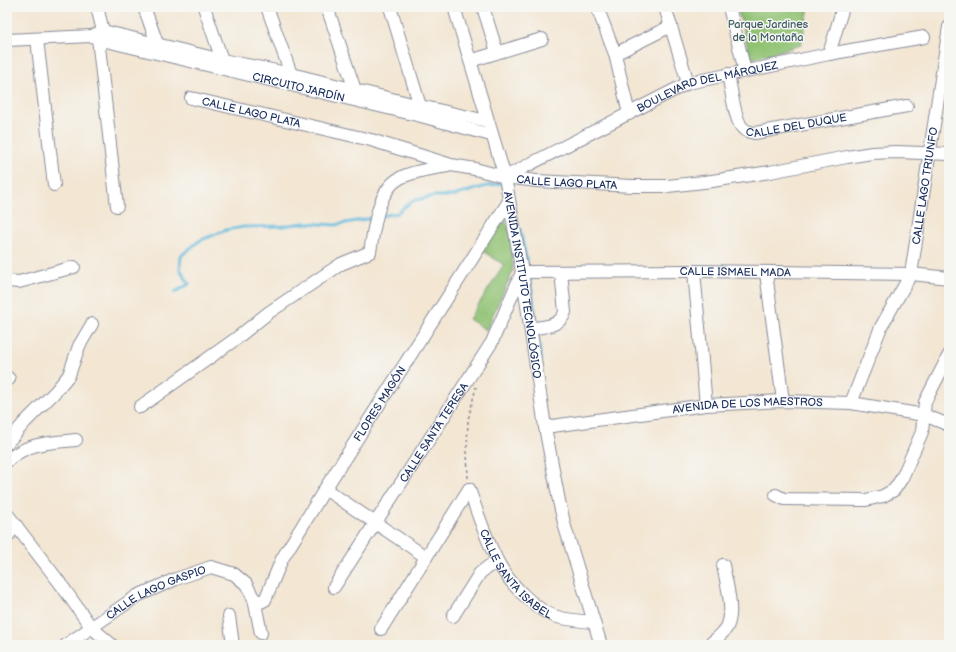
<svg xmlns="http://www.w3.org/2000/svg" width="956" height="652" viewBox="0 0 956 652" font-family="'Balsamiq Sans',sans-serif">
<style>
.park{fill:#90c272;stroke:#567868}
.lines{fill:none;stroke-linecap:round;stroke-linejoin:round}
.stream{stroke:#5eb9dc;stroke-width:3}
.minor-casing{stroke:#878a98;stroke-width:14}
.path{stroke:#878a98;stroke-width:1.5;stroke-dasharray:3 3;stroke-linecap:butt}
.minor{stroke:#fff;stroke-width:12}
.labels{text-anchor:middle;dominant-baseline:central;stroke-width:3;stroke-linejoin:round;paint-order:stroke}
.park-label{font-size:11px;fill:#3e5b64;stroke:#f6f6f2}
.street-label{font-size:11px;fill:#1b2f5e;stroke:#f6f6f2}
</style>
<rect width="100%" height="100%" fill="#f6f6f2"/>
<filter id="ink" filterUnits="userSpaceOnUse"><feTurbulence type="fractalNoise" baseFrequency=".025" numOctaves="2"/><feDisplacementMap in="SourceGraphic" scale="8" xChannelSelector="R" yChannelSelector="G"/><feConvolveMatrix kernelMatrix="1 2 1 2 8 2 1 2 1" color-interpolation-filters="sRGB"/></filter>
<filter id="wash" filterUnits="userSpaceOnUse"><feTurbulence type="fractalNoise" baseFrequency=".012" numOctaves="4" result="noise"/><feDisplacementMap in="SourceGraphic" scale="16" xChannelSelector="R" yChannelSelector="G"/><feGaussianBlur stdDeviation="0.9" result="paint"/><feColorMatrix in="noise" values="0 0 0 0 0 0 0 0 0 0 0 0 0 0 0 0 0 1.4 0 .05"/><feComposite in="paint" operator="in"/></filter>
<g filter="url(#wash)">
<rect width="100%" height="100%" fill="#f3e6d3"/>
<path class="park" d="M737 7H809L801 45 751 59Z
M503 217 511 234 513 271 486 330 469 319 504 265 483 251Z"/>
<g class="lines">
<path class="stream" d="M380 216 397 213 412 201 434 196H453L483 187 503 183
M520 229 528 268
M529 274 537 326
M175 292 189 284 180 269 181 256 199 241 226 230 244 227 283 226 304 223 335 225 372 218
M537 331 541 359"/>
</g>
</g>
<g filter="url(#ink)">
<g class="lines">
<defs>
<g id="minor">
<path d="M97 7 105 39"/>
<path d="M144 7 157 43"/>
<path d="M204 7 222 60"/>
<path d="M267 7 291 74"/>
<path d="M327 7 355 90"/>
<path d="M390 7 420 106 421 113"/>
<path id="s1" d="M454 7 505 177 522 272 545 427 559 501 565 527 601 645"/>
<path d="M483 7 497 52"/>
<path d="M597 7 615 54 629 114"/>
<path d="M665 7 688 83"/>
<path d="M729 7 745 71"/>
<path id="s2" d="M92 36 106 41 421 116 491 135"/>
<path d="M98 38 117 206"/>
<path d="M37 39 54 185"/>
<path d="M7 40 92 36 103 31 222 60 291 74 420 106 487 121"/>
<path d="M615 54 671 26"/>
<path d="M829 54 843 7"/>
<path d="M470 61 542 39"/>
<path id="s3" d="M728 74C731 87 734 116 741 126 744 131 749 132 755 133L907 106"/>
<path id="s4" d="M191 98 371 140 451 165 475 169 505 177 537 181 633 186H668L712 181 770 172 847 157 872 153 896 152 949 154"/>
<path id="s5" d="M505 177 688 83 829 54 924 37"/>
<path d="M694 271 706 405"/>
<path d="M766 273 783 401"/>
<path d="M7 281 19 282 74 267"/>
<path d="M531 329C544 326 560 327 565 312L561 272"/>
<path d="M7 377 9 379"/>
<path id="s6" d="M851 403 881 327 911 274 949 27"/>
<path d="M140 407 237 338 268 313 341 264 370 252C374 230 377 190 400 178 413 171 434 168 448 166"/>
<path id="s7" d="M545 427 706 405 783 401 851 403 924 415 949 425"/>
<path d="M7 443 25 422 55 392 69 375 79 346 92 324"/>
<path d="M7 461C28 442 49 443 76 440"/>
<path d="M325 489 426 557"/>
<path id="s8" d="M469 489C478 514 486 540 499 564 509 582 534 609 554 616 566 620 581 621 594 622"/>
<path d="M776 495 784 499 866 500 883 496 894 490 902 478 922 432 925 402 949 355"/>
<path d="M7 514 60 583 91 627 112 645"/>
<path d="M7 537 16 525"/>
<path id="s9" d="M334 587 492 342 522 272 694 271 911 274 949 278"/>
<path id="s10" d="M254 599 261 602 265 600 282 559 325 489 509 201"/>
<path d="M229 616 233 645"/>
<path d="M453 616 480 573 489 566 499 564"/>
<path d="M381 629 469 489"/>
<path id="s11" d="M66 645 137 596 176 579 211 567 234 574 246 584 254 599 261 633"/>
<path d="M709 645C715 640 723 634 727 627 735 611 726 582 723 565"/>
</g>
</defs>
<use href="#minor" class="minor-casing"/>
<path class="path" d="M468 478 467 451 468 420 476 387"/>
<use href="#minor" class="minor"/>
</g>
</g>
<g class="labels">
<g class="park-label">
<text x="768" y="24">Parque Jardines<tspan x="768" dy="13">de la Montaña</tspan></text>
</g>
<g class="street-label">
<text stroke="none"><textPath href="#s2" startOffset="213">CIRCUITO JARDÍN</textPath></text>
<text stroke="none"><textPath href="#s5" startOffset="223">BOULEVARD DEL MÁRQUEZ</textPath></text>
<text stroke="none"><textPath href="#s4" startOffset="62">CALLE LAGO PLATA</textPath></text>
<text stroke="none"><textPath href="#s3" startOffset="112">CALLE DEL DUQUE</textPath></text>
<text stroke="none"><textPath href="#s4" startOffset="386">CALLE LAGO PLATA</textPath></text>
<text stroke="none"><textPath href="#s6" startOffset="232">CALLE LAGO TRIUNFO</textPath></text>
<text stroke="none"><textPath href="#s9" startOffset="581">CALLE ISMAEL MADA</textPath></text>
<text stroke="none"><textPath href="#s1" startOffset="287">AVENIDA INSTITUTO TECNOLÓGICO</textPath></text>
<text stroke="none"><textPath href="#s10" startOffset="240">FLORES MAGÓN</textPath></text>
<text stroke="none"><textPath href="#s7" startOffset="204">AVENIDA DE LOS MAESTROS</textPath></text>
<text stroke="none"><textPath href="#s9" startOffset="184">CALLE SANTA TERESA</textPath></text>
<text stroke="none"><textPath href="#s8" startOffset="99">CALLE SANTA ISABEL</textPath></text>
<text stroke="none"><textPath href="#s11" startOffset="105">CALLE LAGO GASPIO</textPath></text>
</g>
</g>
<rect width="956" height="652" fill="none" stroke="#f6f6f2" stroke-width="24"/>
</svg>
